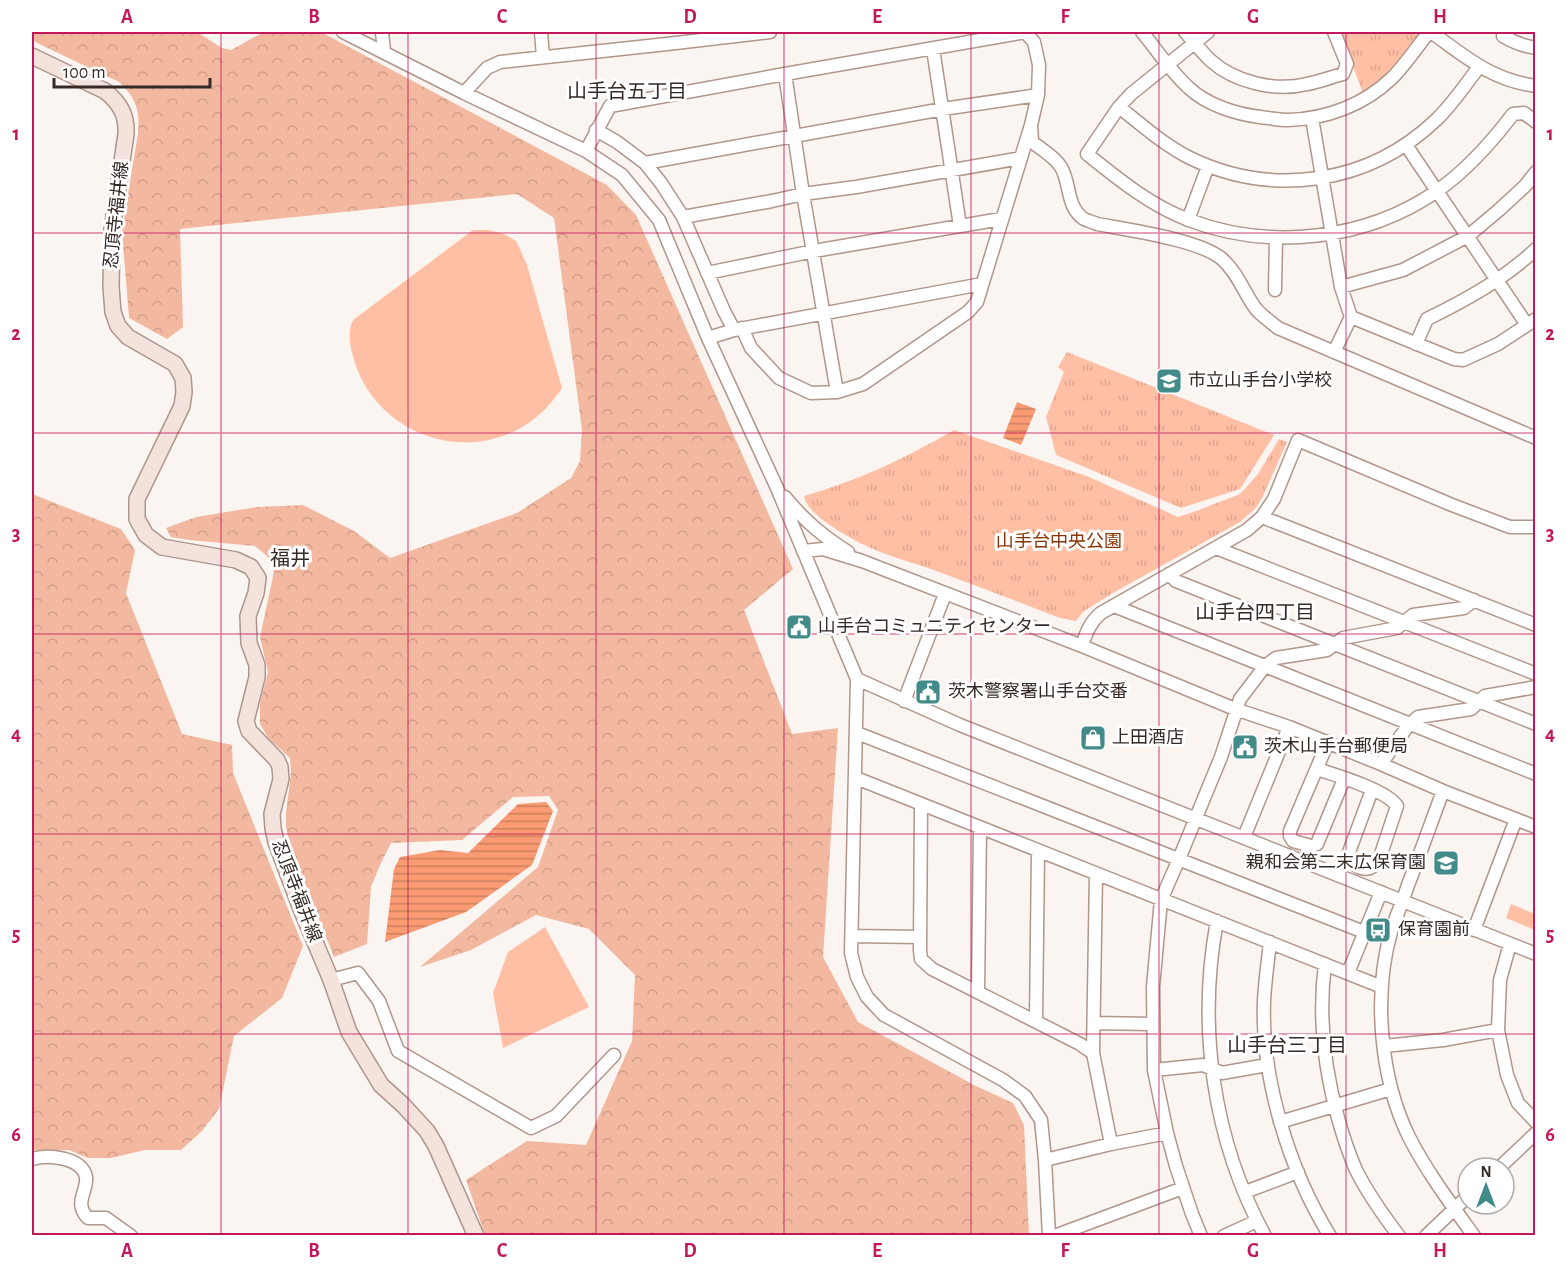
<svg xmlns="http://www.w3.org/2000/svg" width="1567" height="1267" viewBox="0 0 1567 1267" font-family="'Alegreya Sans','Noto Sans JP',sans-serif">
<style>
.grass{fill:url(#grass-tufts)}
.forest{fill:url(#forest-crowns)}
.pitch{fill:#ffbfa5}
.water{fill:url(#water-rules)}
.lines{fill:none;stroke-linecap:round;stroke-linejoin:round}
.minor-casing{stroke:#b0968b;stroke-width:15}
.major-casing{stroke:#ac968d;stroke-width:18}
.minor{stroke:#fff;stroke-width:12}
.major{stroke:#f4e3dc;stroke-width:15}
.grid{fill:none;stroke:#c2185b;stroke-width:1.5;stroke-opacity:0.55}
.labels{text-anchor:middle;dominant-baseline:central;stroke-width:6;stroke-linejoin:round;paint-order:stroke}
.street-label{font-size:18px;fill:#352a25;stroke:#fff}
.poi-label{font-size:18px;fill:#352a25;stroke:#fff;text-anchor:start}
.park-label{font-size:18px;fill:#893507;stroke:#fff}
.neighbourhood-label{font-size:20px;fill:#352a25;stroke:#fff}
.neatline{fill:none;stroke:#c2185b;stroke-width:2}
.grid-label{font-size:20px;text-anchor:middle;font-weight:bold;fill:#c2185b}
</style>
<defs>
<pattern id="grass-tufts" width="24" height="20" patternUnits="userSpaceOnUse" patternTransform="scale(1.5)"><rect width="24" height="20" fill="#ffbfa5"/><path d="M3 7l-1-3M5 7V3M7 7l1-3M15 17l-1-3M17 17v-4M19 17l1-3" fill="none" stroke="#dba48e"/></pattern>
<pattern id="forest-crowns" width="20" height="18" patternUnits="userSpaceOnUse" patternTransform="scale(1.5)"><rect width="20" height="18" fill="#f3b8a0"/><path d="M2 6a3 3 0 1 1 6 0M12 15a3 3 0 1 1 6 0" fill="none" stroke="#d19e8a"/></pattern>
<pattern id="water-rules" width="6" height="5" patternUnits="userSpaceOnUse" patternTransform="scale(1.5)"><rect width="6" height="5" fill="#fb9b73"/><path d="M0 2.5h6" fill="none" stroke="#cc7f5e"/></pattern>
</defs>
<rect width="100%" height="100%" fill="#fbf5f2"/>
<path class="grass" d="M1340 32H1423L1384 79 1363 93Z
M1067 352 1274 435 1240 489 1181 508 1056 455 1046 417 1064 372 1058 367Z
M954 430 1089 477 1178 517 1199 510 1240 494 1258 474 1279 439 1287 442 1263 496 1256 508 1240 522 1113 593 1084 611 1076 621 1060 618C1017 601 974 585 931 569 911 562 890 557 871 548 854 541 806 515 804 496 857 481 906 458 954 430Z"/>
<path class="forest" d="M32 32H197L222 48 231 50 264 32H321L607 185 636 215 793 569 744 610 792 734 838 728 823 957 858 1022 974 1085 1013 1103 1024 1125 1029 1235H485L466 1180 527 1141 586 1145 632 1041 635 975 589 929 536 915 471 950 420 967 538 867 558 810 549 796 513 797 462 840 391 843 380 865 371 887 367 944 334 957 290 845 286 827V813L291 773 290 758 269 739 260 724V703L268 672 260 637 274 572 267 556 255 546 189 540 171 537 166 528 196 517 257 507 303 505 354 531 390 558 517 513 571 478 580 461 582 430 554 218 517 194 180 229 183 327 167 339 129 318 122 231 138 133C140 110 136 98 119 82L37 43 32 39Z
M32 494 121 529 135 550 126 593 182 734 232 745 233 773 303 946 282 998 234 1036 219 1109 202 1131 181 1150H145L111 1158H88L69 1150 42 1151 32 1149Z"/>
<path class="pitch" d="M473 230H489L504 234 516 241 527 265 562 388C552 403 540 416 524 426 460 465 375 431 354 360 350 347 347 332 353 320Z
M1511 904 1535 914V930L1506 918Z
M545 927 589 1007 503 1048 493 993 508 952Z"/>
<path class="water" d="M1017 402 1036 409 1021 445 1003 438Z
M546 802 553 811 532 865 466 912 385 942 394 869 400 857 440 850 468 853 518 804Z"/>
<g class="lines">
<defs>
<path id="minor" d="M343 32 464 93 586 151 622 175 659 220 708 338 777 488 857 679 851 953 857 977 867 997 884 1015 1003 1080 1025 1096 1041 1120 1045 1160 1049 1236
M382 32 384 51
M541 32 543 57
M1142 32C1157 50 1171 72 1189 88 1207 105 1236 114 1260 117 1269 118 1279 120 1288 120 1326 119 1364 105 1392 78 1405 65 1417 47 1429 32
M1185 32C1193 41 1201 51 1210 60 1234 82 1275 92 1307 84 1319 82 1331 77 1343 74L1347 64 1334 32
M1208 32 1131 94 1119 107 1087 154C1118 179 1151 206 1189 220 1270 251 1366 240 1437 191 1467 170 1491 143 1513 114L1524 113 1536 122
M1431 32C1466 57 1491 80 1536 86
M1505 32 1503 36C1513 42 1523 46 1536 48
M933 49 960 226
M785 74 803 194 837 392
M464 93 487 68 500 62 667 44 770 32
M1119 107C1142 125 1164 145 1190 158 1273 198 1369 184 1436 120 1452 105 1465 85 1479 67
M1312 118 1341 287 1351 317 1454 359 1463 360 1498 344 1527 325 1536 319
M1031 125 1032 142C1041 149 1055 157 1061 167 1071 184 1066 207 1084 219 1088 221 1093 222 1097 224 1129 230 1200 240 1222 259 1238 273 1244 293 1256 309 1262 316 1271 322 1278 328L1536 438
M596 130 617 142 645 163 661 183 683 217 724 311 734 330
M1406 145 1527 325
M586 151 610 106 785 74 1026 32
M645 163 943 109 1038 95
M683 217 772 201 803 194 856 187 1021 158
M1188 220 1208 166
M707 273 814 251 1001 219
M1341 287 1403 270 1468 236 1499 210 1525 186 1536 172
M1275 290 1276 238
M742 328 751 348 779 378 811 393 837 392 863 384 968 312 977 302 1031 125 1038 95 1039 65 1034 42 1025 32
M708 338 734 330 982 284
M1416 344 1427 319C1466 300 1504 279 1536 249
M1334 352 1351 317
M785 497C805 521 821 535 848 552
M1262 517 1536 625
M1216 548 1536 674
M803 551 823 549 862 561 1082 646 1235 709 1289 727 1381 764 1443 791 1536 827
M1169 574 1176 581 1536 724
M1114 606 1536 774
M1082 646C1086 633 1090 622 1101 613L1247 530 1262 517 1274 499 1298 440 1452 505 1510 527H1536
M857 679 960 725 1536 954
M904 701 945 594
M857 733 1364 932
M1328 742 1290 831V836L1293 841 1311 846 1317 844 1344 779
M1381 764 1407 727 1418 717 1471 709 1485 696 1536 687
M1317 769C1335 775 1387 790 1397 806L1380 857C1377 861 1375 866 1370 868 1359 871 1349 862 1349 852L1372 790
M856 778 1382 987
M1443 791C1431 823 1420 854 1408 885 1403 901 1396 916 1391 932 1373 995 1380 1078 1409 1137 1427 1172 1451 1204 1474 1236
M921 805 920 950 921 959 932 969 1080 1044 1093 1053 1111 1144
M1244 837 1289 727
M1217 921C1197 1027 1213 1140 1265 1236
M1474 930 1516 819
M852 936 920 937
M1270 942C1268 961 1265 981 1264 1001 1261 1078 1289 1170 1330 1236
M1510 944 1500 980 1498 1030 1507 1075 1518 1103 1536 1122
M1325 964C1318 1017 1324 1067 1338 1118 1343 1136 1349 1154 1356 1170 1368 1194 1383 1215 1399 1236
M1348 973 1381 892
M331 980 358 973 379 1001 398 1051 531 1128 556 1116 614 1055
M978 992 980 828
M1036 1021 1038 851
M1094 1023 1153 1024
M1384 1046 1443 1040 1498 1030
M1093 1053 1096 874
M1154 1070 1203 1065 1222 1073 1267 1065
M1280 1122 1391 1089
M32 1159C47 1154 82 1157 86 1177 88 1191 73 1203 88 1218H106L131 1236
M1045 1160 1111 1144 1167 1133
M1499 1168 1536 1133
M1245 1192 1298 1172
M1054 1236 1183 1188
M1201 1236 1192 1214 1176 1166 1167 1133 1154 1070 1153 987 1161 900 1179 859 1221 757 1240 699 1265 666 1276 658 1327 650 1343 638 1397 628 1413 615 1464 608 1474 600
M1224 1236 1257 1221
M1426 1236 1468 1196"/>
<path id="major" d="M32 56 105 91C120 103 127 115 126 134L112 230 111 287 113 312 118 326 128 337 175 364 183 378 184 392 182 406 137 499V519L146 535 162 547 236 560 251 567 258 578 256 593 248 616 249 643 257 665V677L246 721 249 731 277 760 280 767 281 779 272 814 273 828 276 842 301 909 331 980 349 1032 381 1085 403 1105 427 1131 436 1146 476 1236"/>
</defs>
<use href="#minor" class="minor-casing"/>
<use href="#major" class="major-casing"/>
<use href="#minor" class="minor"/>
<use href="#major" class="major"/>
</g>
<path class="grid" d="M221 32V1236M408 32V1236M596 32V1236M784 32V1236M971 32V1236M1159 32V1236M1346 32V1236M32 233H1536M32 433H1536M32 634H1536M32 834H1536M32 1034H1536"/>
<defs>
<symbol id="school-square" viewBox="-11 -11 22 22"><rect x="-9" y="-9" width="18" height="18" rx="4" fill="#438b89" stroke="#fff"/><path d="M0-5L7-2L0 1L-7-2ZM-4 1L0 2.5L4 1V4Q0 6-4 4Z" fill="#fff"/></symbol>
<symbol id="civic-square" viewBox="-11 -11 22 22"><rect x="-9" y="-9" width="18" height="18" rx="4" fill="#438b89" stroke="#fff"/><path d="M-.6-6.5H3V-4.5H.6V-3L4-1V1h2V6H-6V1h2V-1L-.6-3ZM-1.2 2.5V6h2.4V2.5Z" fill="#fff"/></symbol>
<symbol id="shop-square" viewBox="-11 -11 22 22"><rect x="-9" y="-9" width="18" height="18" rx="4" fill="#438b89" stroke="#fff"/><path d="M-5-2.5h2.3a2.7 3.5 0 0 1 5.4 0H5L5.5 6h-11ZM-1.5-2.5h3a1.5 2.3 0 0 0-3 0Z" fill="#fff"/></symbol>
<symbol id="bus-square" viewBox="-11 -11 22 22"><rect x="-9" y="-9" width="18" height="18" rx="4" fill="#438b89" stroke="#fff"/><path d="M-5-6H5V4H4V6H2V4H-2V6H-4V4H-5ZM-3.5-4V0h7V-4ZM-3.5 1.2v1.5H-2V1.2ZM2 1.2v1.5H3.5V1.2Z" fill="#fff"/></symbol>
</defs>
<g fill-rule="evenodd">
<use href="#school-square" x="1154" y="366" width="30" height="30"/>
<use href="#civic-square" x="784" y="612" width="30" height="30"/>
<use href="#civic-square" x="913" y="677" width="30" height="30"/>
<use href="#shop-square" x="1078" y="723" width="30" height="30"/>
<use href="#civic-square" x="1230" y="732" width="30" height="30"/>
<use href="#school-square" x="1431" y="848" width="30" height="30"/>
<use href="#bus-square" x="1363" y="915" width="30" height="30"/>
</g>
<g class="labels">
<g class="street-label">
<text transform="translate(117 215) rotate(-84)">忍頂寺福井線</text>
<text transform="translate(296 891) rotate(69)">忍頂寺福井線</text>
</g>
<g class="poi-label">
<text x="1188" y="381">市立山手台小学校</text>
<text x="818" y="627">山手台コミュニティセンター</text>
<text x="948" y="692">茨木警察署山手台交番</text>
<text x="1112" y="738">上田酒店</text>
<text x="1264" y="747">茨木山手台郵便局</text>
<text x="1426" y="863" text-anchor="end">親和会第二末広保育園</text>
<text x="1398" y="930">保育園前</text>
</g>
<g class="park-label">
<text x="1059" y="542">山手台中央公園</text>
</g>
<g class="neighbourhood-label">
<text x="627" y="92">山手台五丁目</text>
<text x="290" y="559">福井</text>
<text x="1255" y="613">山手台四丁目</text>
<text x="1287" y="1046">山手台三丁目</text>
</g>
</g>
<rect width="1567" height="1267" fill="none" stroke="#ffffff" stroke-width="66"/>
<g transform="translate(1486 1186)"><circle r="28" fill="#ffffff" stroke="#aeaaa8" stroke-width="1.5"/>
<path d="M0-4.5L10 22L0 15L-10 22Z" fill="#438b89"/>
<text y="-9" font-size="16" font-weight="bold" text-anchor="middle" fill="#352a25">N</text>
</g>
<path d="M54 78v9h156v-9" fill="none" stroke="#352a25" stroke-width="3"/>
<text x="63" y="78" font-size="18" fill="#352a25" stroke="#ffffff" stroke-width="4.5" paint-order="stroke">100 m</text>
<rect x="33" y="33" width="1501" height="1201" class="neatline"/>
<g class="grid-label">
<text x="127" y="23">A</text>
<text x="314" y="23">B</text>
<text x="502" y="23">C</text>
<text x="690" y="23">D</text>
<text x="877" y="23">E</text>
<text x="1065" y="23">F</text>
<text x="1253" y="23">G</text>
<text x="1440" y="23">H</text>
<text x="16" y="140">1</text>
<text x="1550" y="140">1</text>
<text x="16" y="340">2</text>
<text x="1550" y="340">2</text>
<text x="16" y="540">3</text>
<text x="1550" y="540">3</text>
<text x="16" y="740">4</text>
<text x="1550" y="740">4</text>
<text x="16" y="941">5</text>
<text x="1550" y="941">5</text>
<text x="16" y="1141">6</text>
<text x="1550" y="1141">6</text>
<text x="127" y="1257">A</text>
<text x="314" y="1257">B</text>
<text x="502" y="1257">C</text>
<text x="690" y="1257">D</text>
<text x="877" y="1257">E</text>
<text x="1065" y="1257">F</text>
<text x="1253" y="1257">G</text>
<text x="1440" y="1257">H</text>
</g>
</svg>
